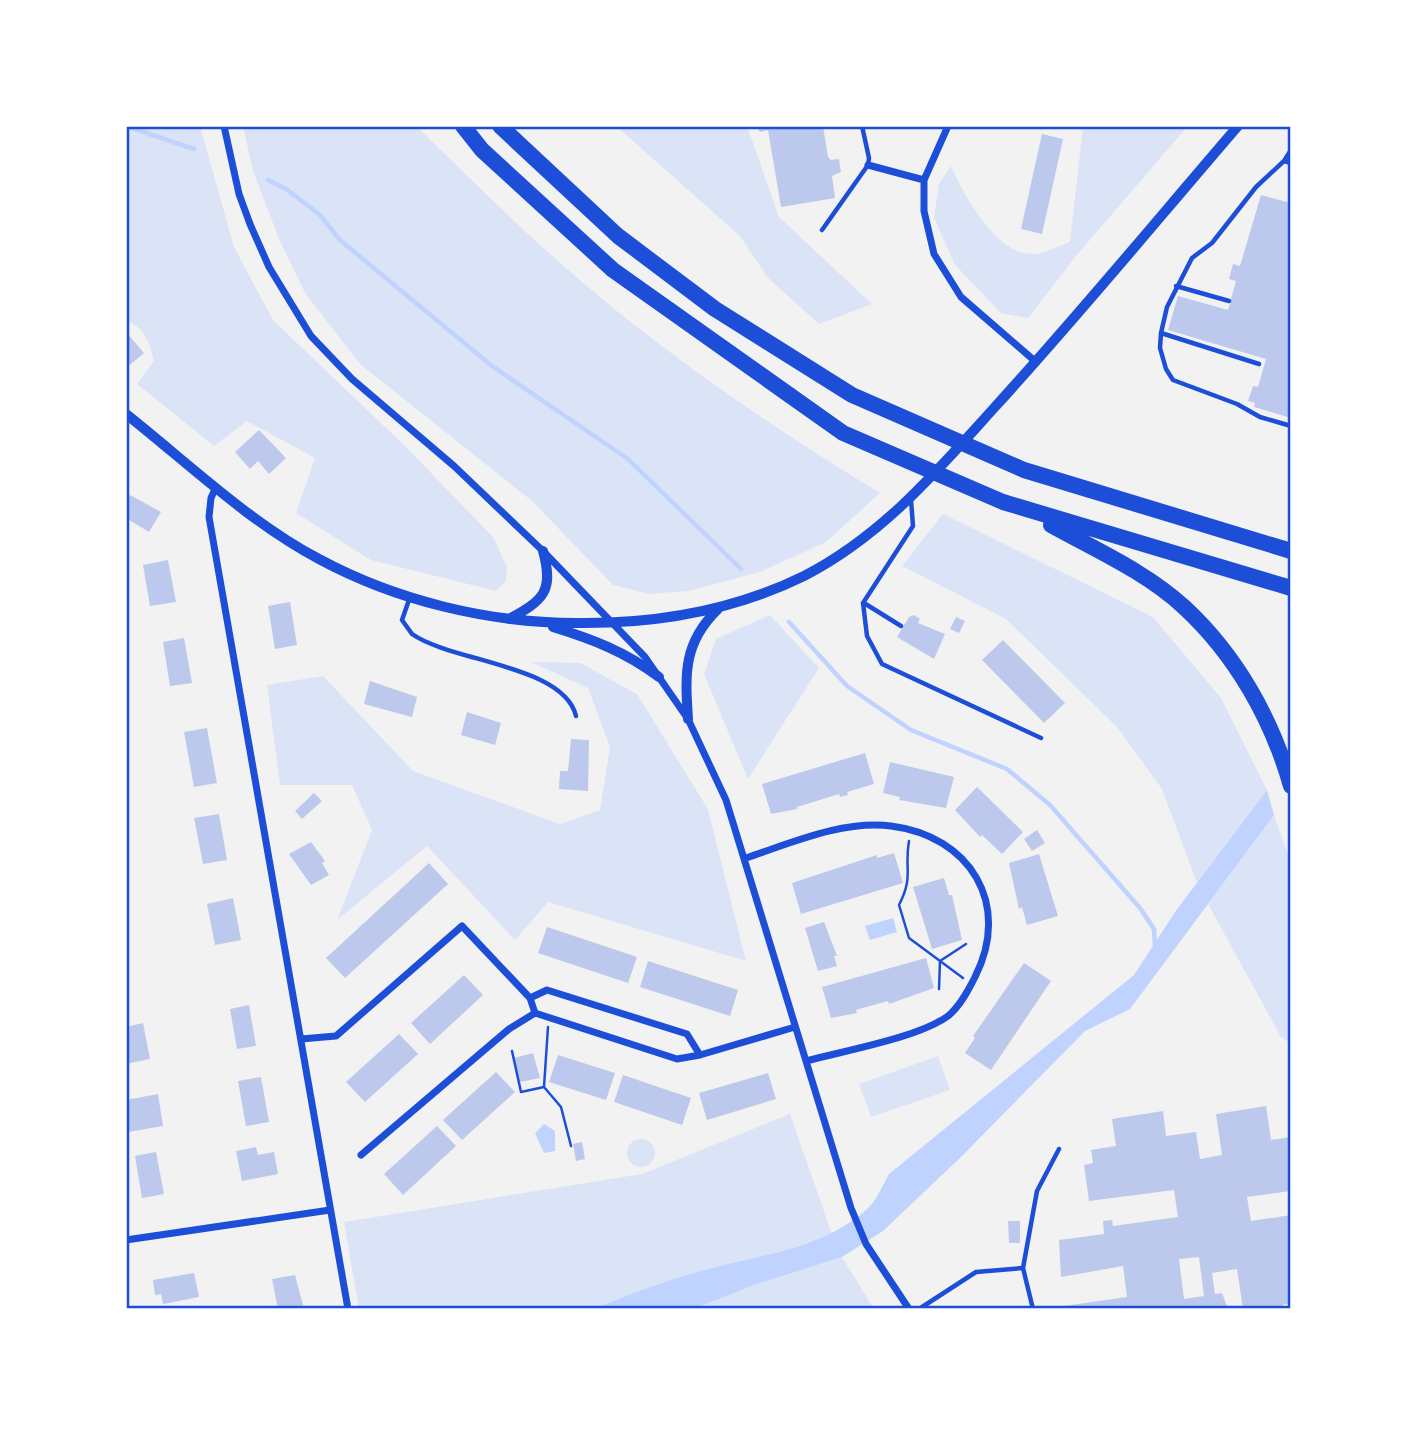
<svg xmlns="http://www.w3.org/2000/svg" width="1417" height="1435" viewBox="0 0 1417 1435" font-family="'Asap Condensed',sans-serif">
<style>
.green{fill:#dbe4f7}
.water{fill:#bfd3fe}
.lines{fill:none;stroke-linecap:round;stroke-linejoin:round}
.stream{stroke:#bfd3fe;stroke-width:4.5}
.building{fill:#bdc9ec;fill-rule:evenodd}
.path{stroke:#1d4ed8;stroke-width:2.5}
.service{stroke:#1d4ed8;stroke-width:4.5}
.minor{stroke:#1d4ed8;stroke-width:7}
.tertiary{stroke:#1d4ed8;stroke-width:10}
.motorway{stroke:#1d4ed8;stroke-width:16}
.neatline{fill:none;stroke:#1d4ed8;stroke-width:2.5}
</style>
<rect width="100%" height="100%" fill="#f2f2f2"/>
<path class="green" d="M126 126H200L234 247 273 320 407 448 493 537 507 567 506 581 496 591 371 560 296 513 315 458 247 421 214 446 137 384 154 361C150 344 144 327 126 320Z
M243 126H416C463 171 509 218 558 261 657 349 767 424 880 493L826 542 760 572 688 591 649 594 613 585 532 501 360 364 305 293 279 239 253 171Z
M616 126H747L779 217 872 304 819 324 768 278 740 236Z
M1083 126H1188L1076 256 1028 318 1001 313 955 265 934 218 939 184 951 166C964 195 996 255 1033 254 1044 254 1059 246 1070 242Z
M943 514 1153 617 1221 698 1267 790 1197 883 1162 789 1117 727 1006 619 902 566Z
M770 615 819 668 748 779 704 674 716 639Z
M531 662 580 663 637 694 708 809 746 961 548 902 515 940 427 846 337 920 372 830 352 785H280L267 685 323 676 413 771 560 824 600 810 610 747 588 688Z
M1274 815 1291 863V1044L1281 1037 1208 904Z
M938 1056 950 1090 871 1117 859 1084Z
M790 1114 832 1234C754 1264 671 1275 595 1309H359L344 1222 642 1174Z
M627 1153a14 14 0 1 1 28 0a14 14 0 1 1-28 0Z
M842 1257 874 1309H693L757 1284Z"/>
<path class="water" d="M1267 790 1274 815 1130 1009 1085 1031 961 1157 883 1231 842 1257 757 1284 693 1309H595C629 1294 665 1281 701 1271 758 1255 820 1250 866 1210 876 1202 883 1185 889 1174L1134 975 1175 912Z
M893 918 897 932 870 940 865 926Z
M544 1124 555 1131V1151L544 1153 535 1133Z"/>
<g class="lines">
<path class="stream" d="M126 126 194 149
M268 180 286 189 319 214 340 240 492 366 628 459 741 569
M789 622 847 686 911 730 1007 769 1050 805 1140 908 1154 929 1155 946"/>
</g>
<path class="building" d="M756 126H823L828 157 831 160 839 159 841 172 832 176 835 198 781 207 768 130 760 132Z
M1042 134 1063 139 1042 234 1021 229Z
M1261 195 1291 203V418L1254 407 1255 403 1248 401 1253 386 1258 387 1266 359 1168 330 1178 296 1228 310 1236 281 1229 279 1233 264 1240 266Z
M126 332 144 353 126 368Z
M259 430 286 458 269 474 258 461 250 469 235 452Z
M130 495 161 512 149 532 126 518V502Z
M168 560 176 602 150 606 143 565Z
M290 602 297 645 275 649 268 606Z
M914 615 920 619 918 623 945 634 934 659 897 637 909 617Z
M956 617 965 621 959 633 950 629Z
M184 638 192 683 170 686 163 642Z
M1003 640 1065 703 1044 723 982 660Z
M370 681 417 697 412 717 364 704Z
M467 712 501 723 495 745 461 735Z
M207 728 217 783 194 787 184 732Z
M571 739 589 740 588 791 559 789 560 771H568Z
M865 753 874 784 847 792 848 795 840 797 839 794 797 807V809L771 814 762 784Z
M890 762 954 777 946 808 899 800 900 797 883 793Z
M977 787 1023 832 1002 854 982 835 980 837 955 810Z
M314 793 322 801 302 819 295 811Z
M219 814 227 860 203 864 194 818Z
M1037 830 1045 843 1032 851 1024 839Z
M311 842 325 861 322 863 329 875 311 885 289 854Z
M894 853 903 883 801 914 792 883 877 855V858Z
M1039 854 1058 916 1027 925 1022 907 1019 909 1009 863Z
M429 863 448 884 345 978 326 958Z
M944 878 949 895H952L962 940 932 949 913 887Z
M233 898 241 940 215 945 207 904Z
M824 922 837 956H834L837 966 818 971 805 928Z
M547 927 637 957 628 983 538 953Z
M926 958 934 988 889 1004 888 1001 856 1010 857 1013 831 1018 822 987Z
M648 961 738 990 730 1016 640 987Z
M1024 963 1051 981 991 1070 965 1053 975 1038 973 1036Z
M464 975 483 995 430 1044 411 1023Z
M249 1005 256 1046 237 1049 230 1009Z
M143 1023 150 1059 126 1064V1027Z
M399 1034 418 1054 365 1102 346 1082Z
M533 1053 540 1078 520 1082 514 1058Z
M558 1055 615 1073 606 1100 549 1082Z
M496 1072 515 1092 462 1140 443 1120Z
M768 1073 776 1099 707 1120 699 1093Z
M623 1075 691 1098 682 1125 614 1102Z
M261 1077 269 1122 246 1126 238 1081Z
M158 1094 163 1126 128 1132 126 1100Z
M1266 1106 1271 1140 1291 1137V1191L1247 1197 1251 1221 1291 1215V1303L1282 1305V1309H1243L1237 1269 1212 1273 1215 1294 1222 1293 1228 1309H1064V1306L1127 1297 1123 1266 1061 1277 1059 1240 1104 1234 1103 1221 1112 1220 1113 1226 1178 1217 1174 1190 1089 1201 1084 1165 1093 1163 1091 1150 1116 1146 1112 1119 1163 1111 1166 1136 1196 1132 1200 1159 1222 1155 1216 1114ZM1199 1257 1204 1296 1184 1299 1179 1259Z
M437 1126 456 1146 403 1195 384 1174Z
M582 1142 585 1159 576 1161 573 1144Z
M256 1147 258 1155 274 1152 278 1174 242 1181 236 1151Z
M156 1152 164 1194 142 1198 135 1156Z
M1008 1221H1020V1243H1009Z
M194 1273 199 1297 163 1304 161 1294 155 1295 153 1280Z
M295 1275 303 1305 301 1309H278L272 1279Z"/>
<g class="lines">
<path class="path" d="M909 841C904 869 914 876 899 905L909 938 963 978
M939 989 940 961 966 944
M548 1027 544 1087 561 1107 571 1146
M512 1051 521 1092 544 1087"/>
<path class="service" d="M1291 150 1284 161 1291 163
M1284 161 1256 187 1212 243 1192 258 1167 307 1161 333 1160 348 1166 369 1173 380 1237 404 1260 417 1291 426
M822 230 868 165 869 158 862 126
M1176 286 1229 301
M1161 333 1259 364
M911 500 913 526 863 603 867 636 882 664 1041 738
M410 597 402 620 412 634C452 662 564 665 576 716
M864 603 901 626
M1023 1268 1037 1191 1059 1149
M919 1309 976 1272 1023 1268 1033 1309"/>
<path class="minor" d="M224 126 239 194 250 224 269 267 311 336 352 379 454 466 543 551 645 657 688 719 726 800 851 1208 866 1244 909 1309
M948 126 924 180V211L934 254 961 297 1036 362
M868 165 924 180
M216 487 211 498 209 517 348 1309
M746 858C791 843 843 820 891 826 970 836 1012 904 975 977 968 991 960 1006 948 1016 918 1038 843 1051 806 1061
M530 998 547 990 687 1034 700 1055 677 1059 535 1013
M301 1039 336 1036 462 926 530 998 535 1013
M700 1055 795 1027
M361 1155 509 1029 535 1013
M126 1240 330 1210"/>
<path class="tertiary" d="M126 414C188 463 249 522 319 559 397 601 489 623 577 623 657 624 733 611 804 576 882 536 937 471 994 408 1078 316 1157 220 1238 126
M509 619C544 600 554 591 543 551
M553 627C592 639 626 652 659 677
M688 719C685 674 683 643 718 609"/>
<path class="motorway" d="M463 126 482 150 613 270 843 433 1003 502 1291 588
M500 126 618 236 715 309 852 395 1024 470 1291 551
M1051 525C1096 550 1146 572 1184 607 1236 655 1272 719 1291 786"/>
</g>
<rect width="1417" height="1435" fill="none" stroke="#ffffff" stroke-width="256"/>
<rect x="128" y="128" width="1161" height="1179" class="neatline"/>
</svg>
